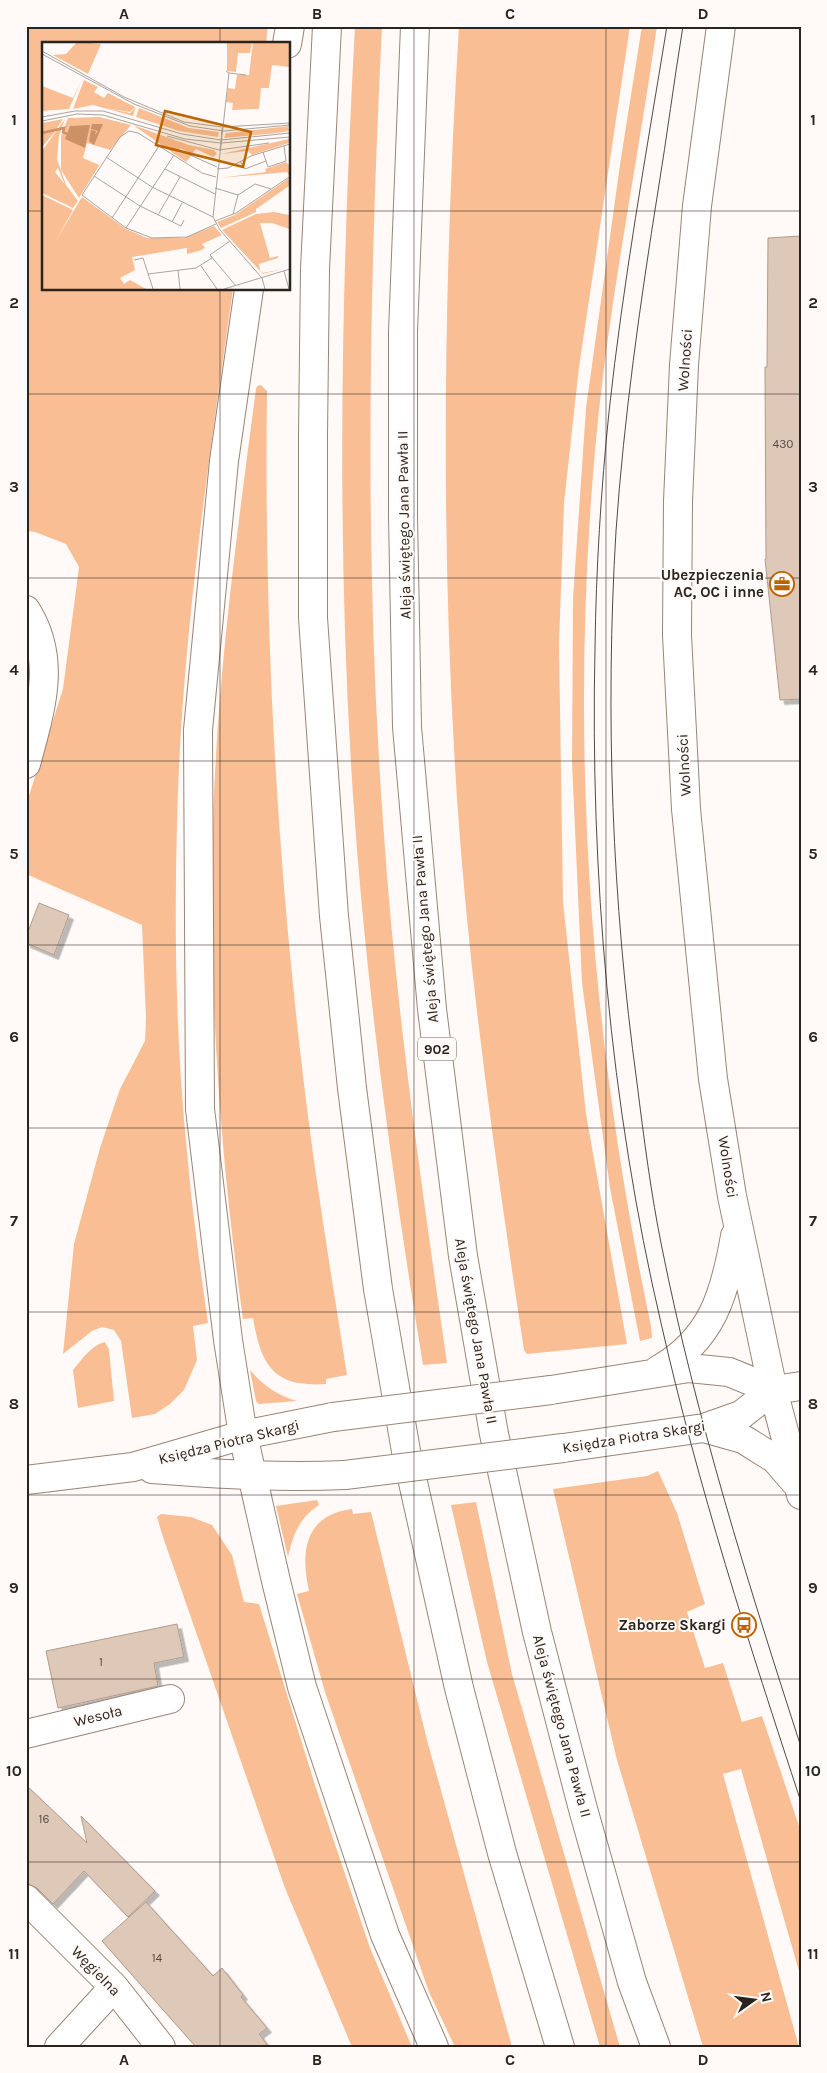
<svg xmlns="http://www.w3.org/2000/svg" width="827" height="2073" viewBox="0 0 827 2073" font-family="Karla,sans-serif">
<style>
.green{fill:#f9be93}
.building{fill:#dec8b8;stroke:#b19b8b;filter:url(#shadow)}
.lines{fill:none;stroke-linecap:round;stroke-linejoin:round}
.minor-casing{stroke:#9a8475;stroke-width:30}
.tertiary-casing{stroke:#9a8475;stroke-width:30}
.primary-casing{stroke:#9a8475;stroke-width:30}
.minor{stroke:#fff;stroke-width:28}
.tertiary{stroke:#fff;stroke-width:28}
.primary{stroke:#fff;stroke-width:28}
.tram{stroke:#514a45;stroke-width:1}
.tertiary-bridge-casing{stroke:#9a8475;stroke-width:30;stroke-linecap:butt}
.tertiary-bridge{stroke:#fff;stroke-width:28}
.grid{fill:none;stroke:#2b231d;stroke-width:1;stroke-opacity:0.55}
.labels{text-anchor:middle;dominant-baseline:central;stroke-width:4;stroke-linejoin:round;paint-order:stroke}
.number-label{font-size:12px;fill:#584c44}
.shield{fill:#fffaf7;stroke:#6b645e;stroke-width:1}
.shield-label{font-size:14px;font-weight:bold;fill:#2b231d}
.street-label{font-size:15px;fill:#2b231d;stroke:#fffaf7}
.poi-label{font-size:15px;font-weight:bold;fill:#2b231d;stroke:#fffaf7;text-anchor:end}
.inset-river{fill:none;stroke:#cc9165;stroke-width:2.5}
.inset-road{fill:none;stroke:#aaa4a0;stroke-width:1}
.view{fill:#bc6400;fill-opacity:0.15;stroke:#bc6400;stroke-width:2.5}
.inset-edge{fill:none;stroke:#2b231d;stroke-width:2.5}
.neatline{fill:none;stroke:#2b231d;stroke-width:2}
.grid-label{font-size:16px;text-anchor:middle;font-weight:bold;fill:#2b231d}
</style>
<defs>
<filter id="shadow"><feDropShadow dx="4.5" dy="4.5" stdDeviation="0" flood-color="#0004"/></filter>
</defs>
<rect width="100%" height="100%" fill="#fffaf7"/>
<path class="green" d="M30 26H268L266 44H44V289H233C208 466 181 644 177 824 174 933 176 1043 187 1152 192 1210 200 1267 208 1323L193 1326 197 1360 184 1390 170 1404 155 1414 132 1418 121 1341 114 1330 102 1327 92 1331 63 1354 74 1244 100 1148 120 1089 145 1041 146 1018 142 925 26 874V805L63 689 79 567 66 544 35 532 26 531V38Z
M355 26H382C369 291 364 556 383 821 395 1003 421 1183 447 1363L423 1365C392 1176 366 987 353 796 336 539 341 283 355 26Z
M459 26H630L579 367 564 503 559 644 563 902 586 1114 627 1344 527 1354 524 1350C497 1172 471 994 458 813 440 551 443 288 459 26Z
M642 26H657C639 154 613 281 599 410 567 716 587 1026 651 1326L652 1338 640 1341 610 1188 582 983 572 763 573 599 586 408 621 158Z
M261 385 267 391C264 612 275 831 300 1050 312 1159 330 1267 347 1375L326 1379V1384C273 1388 261 1365 253 1318L243 1319C220 1155 208 989 213 823 217 678 237 533 256 389L257 386Z
M105 1342 109 1350 114 1401 78 1408 73 1370C82 1359 92 1345 105 1342Z
M250 1370C264 1386 277 1395 297 1401L259 1404 256 1401Z
M658 1471 677 1513 705 1604 687 1612 705 1668 723 1663 742 1722 762 1716 801 1832V1978L741 1769 723 1774 799 2047H703L617 1760 553 1489 647 1476Z
M317 1500 319 1505C299 1518 293 1535 288 1557L276 1506Z
M476 1502 512 1674 620 2047H600L487 1662 451 1505Z
M352 1509 353 1514 371 1512 427 1740 512 2047H455L429 1992 325 1692 297 1594 309 1591C300 1551 305 1515 352 1509Z
M161 1514 191 1517 212 1525 232 1555 244 1602 259 1604 315 1785 370 1948 412 2047H352L285 1888 163 1537 157 1517Z"/>
<path class="building" d="M801 236V699L780 700 765 559H766L765 367H767L768 238Z
M39 903 69 915 54 955 26 943V937Z
M177 1624 184 1657 154 1663 158 1686 58 1708 46 1651Z
M26 1785 87 1843 81 1816 155 1891 128 1917 84 1871 53 1904 37 1888 26 1884Z
M146 1902 213 1976 222 1968 243 1995 241 1997 267 2028 259 2034 269 2047H196L102 1941Z"/>
<g class="lines">
<defs>
<path id="minor" d="M26 610C58 660 40 711 26 764
M773 1390 801 1386
M26 1734 170 1699
M26 1899 114 1987 161 2047
M59 2047 114 1987"/>
<path id="tertiary" d="M721 26 697 206 684 365 678 501 677 635 686 809 713 1079 732 1196 773 1390 801 1495
M658 1370C712 1340 725 1294 735 1236
M551 1390 689 1368 729 1372 773 1390
M704 1428 743 1439 775 1459 795 1482
M563 1448 704 1428 741 1415 773 1390
M152 1469C216 1474 280 1478 345 1475
M26 1480 133 1467 243 1435 333 1417"/>
<path id="primary" d="M327 26 315 269 313 435V618L334 916 352 1088 378 1289 406 1451 459 1688 502 1853 560 2047
M415 26 403 332V516L407 727 432 1009 463 1256 494 1434 537 1632 583 1809 632 1982 656 2047
M287 44 290 26
M249 289 224 461 198 730 200 1109 228 1340 243 1435 276 1581 302 1687 385 1935 434 2047"/>
</defs>
<use href="#minor" class="minor-casing"/>
<use href="#tertiary" class="tertiary-casing"/>
<use href="#primary" class="primary-casing"/>
<use href="#minor" class="minor"/>
<use href="#tertiary" class="tertiary"/>
<use href="#primary" class="primary"/>
<path class="tram" d="M667 26C646 154 623 283 609 412 601 490 596 569 595 648 590 872 610 1105 661 1323 698 1486 749 1644 801 1802
M683 26C674 81 667 136 658 191 640 304 624 417 616 531 605 715 612 901 637 1083 644 1139 651 1194 662 1248 696 1418 748 1583 801 1747"/>
<defs>
<path id="tertiary-bridge" d="M333 1417 551 1390
M345 1475 563 1448"/>
</defs>
<use href="#tertiary-bridge" class="tertiary-bridge-casing"/>
<use href="#tertiary-bridge" class="tertiary-bridge"/>
</g>
<path class="grid" d="M220 26V44M414 26V2047M606 26V2047M26 211H44M289 211H801M220 289V2047M26 394H801M26 578H801M26 761H801M26 945H801M26 1128H801M26 1312H801M26 1495H801M26 1679H801M26 1862H801"/>
<defs>
<symbol id="office-ring" viewBox="-11 -11 22 22"><circle r="9.5" fill="#fffaf7" stroke="#bc6400" stroke-width="1.5"/><path d="M-6-3h4V-5.5h4V-3h4V5H-6ZM-1-4.5V-3h2v-1.5ZM-6 0V1H6V0Z" fill="#bc6400"/></symbol>
<symbol id="bus-ring" viewBox="-11 -11 22 22"><circle r="9.5" fill="#fffaf7" stroke="#bc6400" stroke-width="1.5"/><path d="M-5-6H5V4H4V6H2V4H-2V6H-4V4H-5ZM-3.5-4V0h7V-4ZM-3.5 1.2v1.5H-2V1.2ZM2 1.2v1.5H3.5V1.2Z" fill="#bc6400"/></symbol>
</defs>
<g fill-rule="evenodd">
<use href="#office-ring" x="768" y="570" width="28" height="28"/>
<use href="#bus-ring" x="730" y="1611" width="28" height="28"/>
</g>
<g class="labels">
<g class="number-label">
<text x="783" y="444">430</text>
<text x="101" y="1662">1</text>
<text x="44" y="1819">16</text>
<text x="157" y="1958">14</text>
</g>
<rect class="shield" x="418" y="1037.5" width="38" height="23" rx="4"/>
<g class="shield-label">
<text x="437" y="1049">902</text>
</g>
<g class="street-label">
<text transform="translate(685 360) rotate(-86)">Wolności</text>
<text transform="translate(404 525) rotate(-91)">Aleja świętego Jana Pawła II</text>
<text transform="translate(684 765) rotate(-93)">Wolności</text>
<text transform="translate(425 929) rotate(-95)">Aleja świętego Jana Pawła II</text>
<text transform="translate(728 1167) rotate(81)">Wolności</text>
<text transform="translate(476 1331) rotate(80)">Aleja świętego Jana Pawła II</text>
<text transform="translate(634 1437) rotate(-9)">Księdza Piotra Skargi</text>
<text transform="translate(229 1442) rotate(-14)">Księdza Piotra Skargi</text>
<text transform="translate(98 1716) rotate(-14)">Wesoła</text>
<text transform="translate(562 1726) rotate(75)">Aleja świętego Jana Pawła II</text>
<text transform="translate(96 1971) rotate(46)">Węgielna</text>
</g>
<g class="poi-label">
<text x="764" y="575">Ubezpieczenia<tspan x="764" dy="17">AC, OC i inne</tspan></text>
<text x="726" y="1625">Zaborze Skargi</text>
</g>
</g>
<g transform="translate(42 42)">
<rect width="248" height="248" fill="#fffaf7"/>
<path d="M35 0 59 2 46 32 11 13 24 12ZM185 0H210L208 11H196L194 30 185 29ZM211 0H247V25L230 23 227 46H219L217 67 190 68 191 61 184 60 186 46 193 47 195 33H207ZM40 37 27 67 0 69V44L31 56ZM42 38 56 45 52 50 62 56 66 51 93 65 88 70 63 66 88 71 94 65 91 74 51 63 31 67ZM97 66 147 86 177 90 176 95 137 89 94 75ZM57 75 89 83 68 108 45 101 41 116 57 123 63 114 37 156 19 128V94L26 76ZM21 77 12 91 0 105V81ZM23 77 17 94 15 117 24 143 35 157 23 143 16 126 13 130 36 159 31 166 0 151V109ZM91 83 147 103 172 108 175 112 171 115 154 107 150 112 138 106V111L143 109 150 113 144 120ZM247 84 243 87 246 85 247 89 235 91 182 96 184 91ZM247 97V101L210 113 206 109 179 112ZM244 120 247 123V134L245 130 177 136 224 130 223 127ZM247 136V144L214 167V170L179 186 175 180 193 173ZM0 153 31 168 13 200 40 155 84 187 105 196H142L172 184 180 193 160 202 163 206 157 209 145 212V206L90 215 93 228 78 236 82 242 88 238 104 247H0ZM232 170 247 173V187L230 181H218L228 216 236 214V216L217 222 218 228 221 231 240 227 221 232 180 188 214 172Z" fill="#f9be93"/>
<path d="M50 82H61L52 103 47 99 49 88 54 89 53 93 56 89 49 87ZM48 83 43 106 23 97 28 84Z" fill="#cc9165"/>
<path class="inset-river" d="M0 91 22 86 21 90 25 92"/>
<path class="inset-road" d="M0 9 82 55 142 80 180 85 248 81M0 12 92 62 148 84 182 89 248 83M184 29 187 31 171 175 178 188 220 236 223 247M187 31 204 33M0 75 33 69H61L140 92 179 98 248 91M0 79 35 72 61 73 143 97 179 101 248 95M125 94 177 108 227 101M139 109 175 125M178 109 180 86M64 115 110 145 171 175M198 119 203 127 224 119 221 110M224 119 226 125 244 119 242 104M123 127 173 152M175 127 186 126 209 114 248 102M52 134 98 164 139 184 142 178M173 146 196 153M191 172 196 153 213 142 229 147M116 173 138 135M70 176 117 104M173 179 194 171 247 135M130 180 140 161M174 182 145 195 110 196 84 186 40 153 78 95 87 89 96 91 160 131 174 135M84 186 132 113M188 199 168 213 194 244M92 218 101 216 111 247M159 224 175 247M136 228 138 247M242 229 247 247M106 232 154 226 170 216M182 247 248 227"/>
<path class="view" d="M123 69 209 90 201 125 114 103Z"/>
<rect width="248" height="248" class="inset-edge"/>
</g>
<rect width="827" height="2073" fill="none" stroke="#fffaf7" stroke-width="55"/>
<g transform="translate(754 2000) rotate(76)" stroke="#fffaf7" stroke-width="4" paint-order="stroke">
<path d="M0-4L9 19L0 12L-9 19Z" fill="#2b231d"/>
<text y="-8" font-size="14" font-weight="bold" text-anchor="middle" fill="#2b231d">N</text>
</g>
<rect x="28" y="28" width="772" height="2018" class="neatline"/>
<g class="grid-label">
<text x="124" y="19">A</text>
<text x="317" y="19">B</text>
<text x="510" y="19">C</text>
<text x="703" y="19">D</text>
<text x="14" y="125">1</text>
<text x="813" y="125">1</text>
<text x="14" y="308">2</text>
<text x="813" y="308">2</text>
<text x="14" y="492">3</text>
<text x="813" y="492">3</text>
<text x="14" y="675">4</text>
<text x="813" y="675">4</text>
<text x="14" y="859">5</text>
<text x="813" y="859">5</text>
<text x="14" y="1042">6</text>
<text x="813" y="1042">6</text>
<text x="14" y="1226">7</text>
<text x="813" y="1226">7</text>
<text x="14" y="1409">8</text>
<text x="813" y="1409">8</text>
<text x="14" y="1593">9</text>
<text x="813" y="1593">9</text>
<text x="14" y="1776">10</text>
<text x="813" y="1776">10</text>
<text x="14" y="1959">11</text>
<text x="813" y="1959">11</text>
<text x="124" y="2065">A</text>
<text x="317" y="2065">B</text>
<text x="510" y="2065">C</text>
<text x="703" y="2065">D</text>
</g>
</svg>
